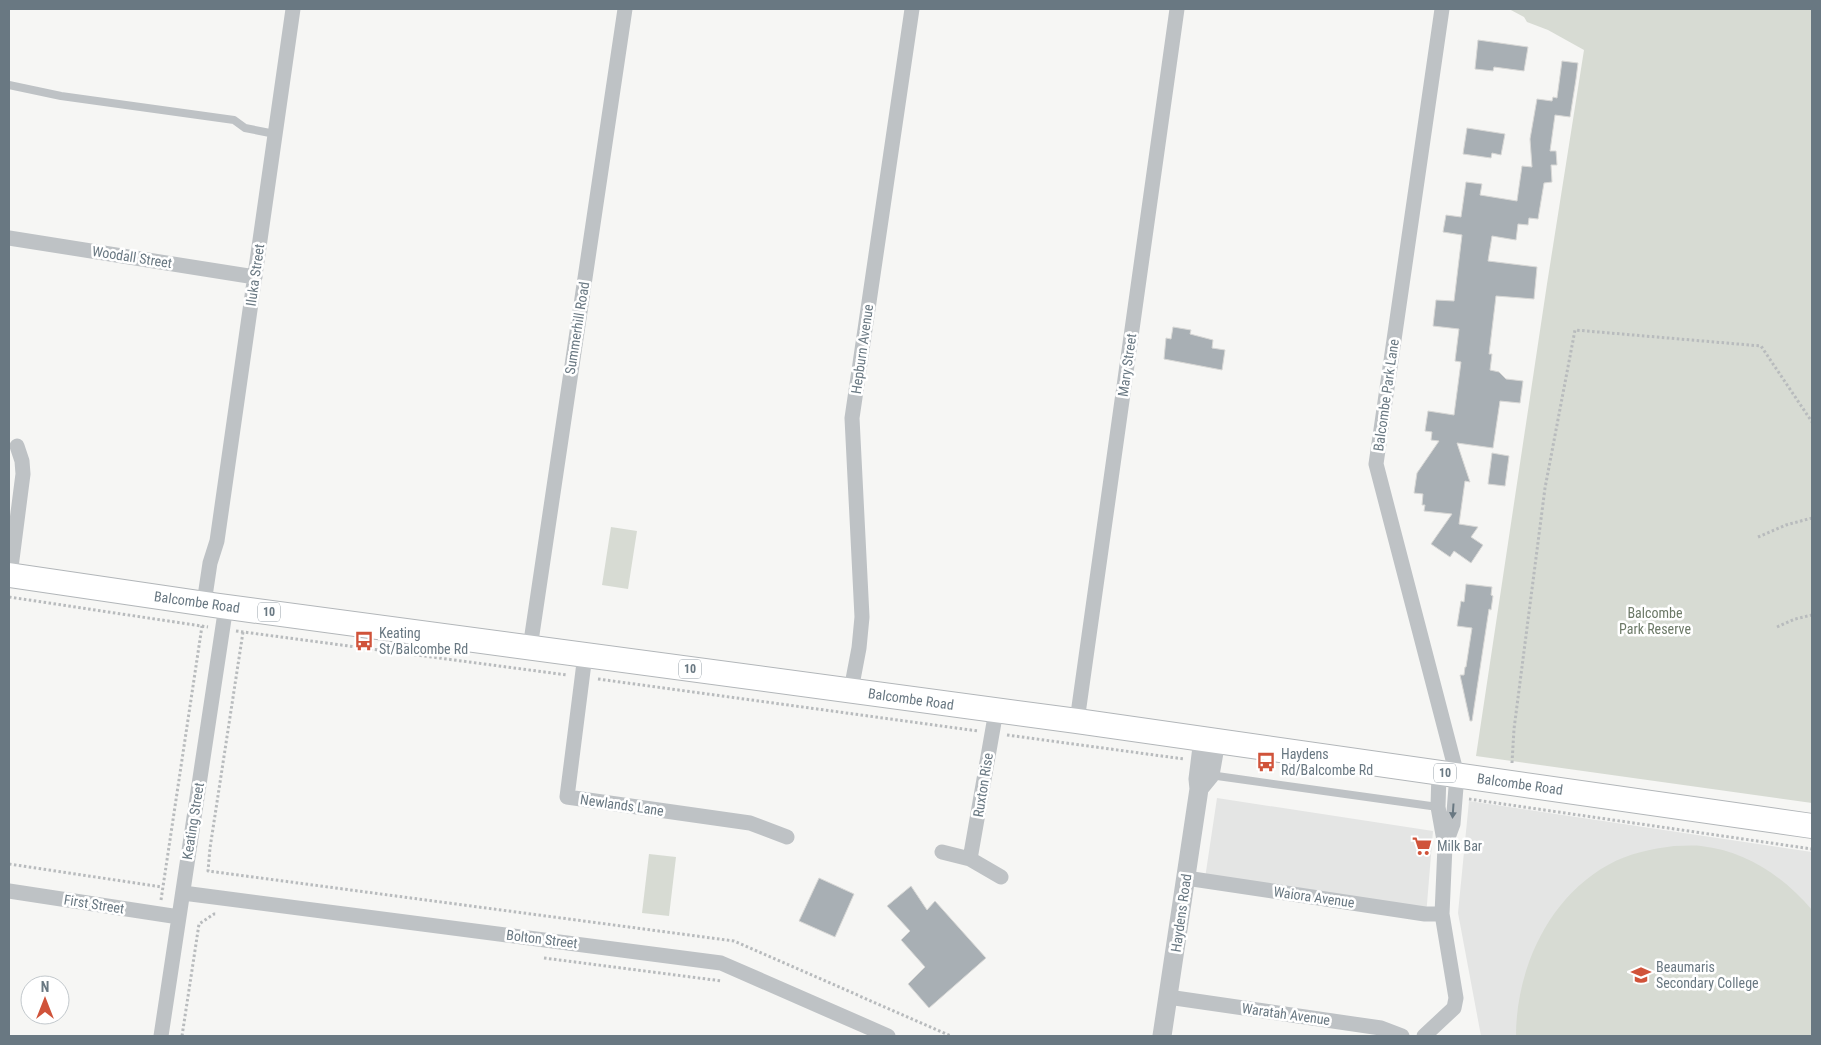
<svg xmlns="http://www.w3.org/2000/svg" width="1821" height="1045" viewBox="0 0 1821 1045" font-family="'Roboto Condensed',sans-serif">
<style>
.built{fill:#e4e5e4}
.green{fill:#d7dbd3}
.building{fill:#a8afb4;stroke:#d8d8d6}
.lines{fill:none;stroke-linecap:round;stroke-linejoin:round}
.primary-casing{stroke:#b2b6b9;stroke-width:26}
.path{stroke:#b8bbbd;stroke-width:3;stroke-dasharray:2.5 2.5;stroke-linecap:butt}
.service{stroke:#bec2c5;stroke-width:8}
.minor{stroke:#bec2c5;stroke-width:15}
.tertiary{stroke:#bec2c5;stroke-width:19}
.primary{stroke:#fff;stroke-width:24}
.oneway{fill:#697882}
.labels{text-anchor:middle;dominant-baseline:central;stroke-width:5;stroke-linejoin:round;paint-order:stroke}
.shield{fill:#fff;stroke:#96a0a8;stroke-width:1}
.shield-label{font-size:12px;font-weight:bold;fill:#697882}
.street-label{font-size:14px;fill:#697882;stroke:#fff}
.park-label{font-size:14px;fill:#6c7967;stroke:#fff}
.poi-label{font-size:14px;fill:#697882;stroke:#fff;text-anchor:start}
</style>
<rect width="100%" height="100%" fill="#f6f6f4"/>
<path class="built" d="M1217 798 1433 831 1426 916 1204 885Z
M1469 801 1812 852V1036H1481L1458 913Z"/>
<path class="green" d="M1509 9H1812V803L1476 756 1547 284 1584 50 1548 30 1527 22 1524 17Z
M611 527 637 531 628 589 602 585Z
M1674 846C1683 846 1692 845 1701 846 1746 851 1783 876 1812 910V1036H1516C1516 970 1548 898 1608 865 1629 853 1651 849 1674 846Z
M649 854 676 857 669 916 642 913Z"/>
<path class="building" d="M1478 40 1528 47 1524 71 1494 67 1493 71 1475 69Z
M1562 61 1578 63 1576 79 1570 117 1555 115 1550 151H1556L1557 165H1551L1552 182 1544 183 1538 219 1529 218 1528 225 1518 224 1516 240 1492 236 1488 261 1537 267 1534 299 1496 296 1489 354H1492L1490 370 1499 372 1506 379 1523 381 1520 403 1500 401 1493 448 1457 443 1470 482 1465 481 1459 524 1478 527 1471 537 1483 545 1471 563 1454 551 1450 557 1431 544 1452 514 1424 511 1425 505H1422L1423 494 1414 493 1417 473 1439 441 1431 440 1432 432 1425 431 1428 411 1454 415 1461 362 1455 361 1459 329 1433 326 1436 300 1454 301 1462 235 1443 232 1446 215 1461 217 1466 182 1482 184 1480 195 1517 201 1522 166 1532 167 1530 139 1537 99 1552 101 1553 97 1557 98Z
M1467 128 1505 134 1501 155 1492 153 1491 158 1463 154Z
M1173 327 1191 330 1190 334 1213 340 1212 348 1225 350 1222 370 1164 359 1166 338 1171 339Z
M1492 453 1509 456 1505 486 1488 484Z
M1466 584 1492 587 1491 595 1493 596 1491 610 1489 609 1472 721H1470L1460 675H1464L1465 667H1466L1472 628 1457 626 1461 601 1464 602Z
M819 878 854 894 835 937 799 921Z
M911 886 927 910 935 901 986 958 929 1008 908 984 925 967 901 940 910 931 887 906Z"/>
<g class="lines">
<defs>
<path id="primary" d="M9 575 213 605 1077 721 1812 826"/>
</defs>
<use href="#primary" class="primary-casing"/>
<path class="path" d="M1758 537 1786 525 1812 518
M9 597 208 627
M1777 627 1795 619 1812 615
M236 631 567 675
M243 632 210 848 208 871 734 941 951 1036
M598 679 978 731
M1007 735 1184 759
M1512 763 1514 729 1545 488 1575 330 1761 346 1812 422
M1469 799 1812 849
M9 864 162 887
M161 900 202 626
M544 958 722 981
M182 1036 199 924 214 914H216"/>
<path class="service" d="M9 85 61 96 234 120 245 128 275 134
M1210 775 1438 807"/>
<path class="minor" d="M1442 9 1376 464 1457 775 1453 824 1445 846
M9 238 255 277
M10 575 23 474 22 461 17 446
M204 603 210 563 217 541 293 9
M530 648 625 9
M585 655 567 797 750 823 787 837
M851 690 859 648 862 617 852 418 912 9
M1077 721 1177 9
M942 852 970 859 996 711
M970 859 1001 877
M1186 878 1425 914H1442
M9 891 179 917
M183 893 721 963 888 1036
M1168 997 1381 1028 1402 1036
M161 1036 226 606
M1424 1036 1454 1008 1456 998 1442 914 1445 846 1438 807 1439 772"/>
<path class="tertiary" d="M1201 786 1210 775 1216 741
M1162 1036 1199 789 1198 779 1203 739"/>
<use href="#primary" class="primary"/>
</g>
<defs><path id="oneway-solid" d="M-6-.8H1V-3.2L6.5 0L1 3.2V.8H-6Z" transform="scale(1.25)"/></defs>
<use class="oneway" href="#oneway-solid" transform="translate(1453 811) rotate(94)"/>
<defs>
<symbol id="bus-bare" viewBox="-9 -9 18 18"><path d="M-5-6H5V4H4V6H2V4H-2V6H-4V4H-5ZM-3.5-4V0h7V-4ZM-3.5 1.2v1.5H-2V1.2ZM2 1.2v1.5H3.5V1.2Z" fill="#d0533a" stroke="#fff" stroke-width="2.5" paint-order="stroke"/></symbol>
<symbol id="supermarket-bare" viewBox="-9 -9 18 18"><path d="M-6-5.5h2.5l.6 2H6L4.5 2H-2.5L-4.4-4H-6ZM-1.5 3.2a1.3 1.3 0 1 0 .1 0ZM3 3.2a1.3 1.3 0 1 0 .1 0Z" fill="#d0533a" stroke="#fff" stroke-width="2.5" paint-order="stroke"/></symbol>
<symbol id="school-bare" viewBox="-9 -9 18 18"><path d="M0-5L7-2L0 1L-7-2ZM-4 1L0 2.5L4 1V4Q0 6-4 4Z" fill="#d0533a" stroke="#fff" stroke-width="2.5" paint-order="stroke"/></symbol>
</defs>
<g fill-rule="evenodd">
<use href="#bus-bare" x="350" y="627" width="28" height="28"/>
<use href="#bus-bare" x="1252" y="748" width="28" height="28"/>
<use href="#supermarket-bare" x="1408" y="832" width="28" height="28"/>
<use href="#school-bare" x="1627" y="961" width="28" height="28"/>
</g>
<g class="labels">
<g class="shield">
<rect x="258" y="602.5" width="22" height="19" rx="4"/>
<rect x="679" y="659.5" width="22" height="19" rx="4"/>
<rect x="1434" y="763.5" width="22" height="19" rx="4"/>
</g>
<g class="shield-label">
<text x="269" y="612">10</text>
<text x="690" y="669">10</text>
<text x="1445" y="773">10</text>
</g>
<g class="street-label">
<text transform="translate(132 257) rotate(9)">Woodall Street</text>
<text transform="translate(255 275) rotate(-82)">Iluka Street</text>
<text transform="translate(577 328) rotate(-81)">Summerhill Road</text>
<text transform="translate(862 349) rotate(-82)">Hepburn Avenue</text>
<text transform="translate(1127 365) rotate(-82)">Mary Street</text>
<text transform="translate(1386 395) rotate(-82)">Balcombe Park Lane</text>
<text transform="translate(197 602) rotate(8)">Balcombe Road</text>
<text transform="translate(911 699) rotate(8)">Balcombe Road</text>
<text transform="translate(1520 784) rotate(8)">Balcombe Road</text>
<text transform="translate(983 785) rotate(-81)">Ruxton Rise</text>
<text transform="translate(622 805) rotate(8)">Newlands Lane</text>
<text transform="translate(193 821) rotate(-81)">Keating Street</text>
<text transform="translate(1314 897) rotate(8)">Waiora Avenue</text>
<text transform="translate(94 904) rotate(9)">First Street</text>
<text transform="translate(1181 913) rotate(-82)">Haydens Road</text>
<text transform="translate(542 939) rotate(7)">Bolton Street</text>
<text transform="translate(1286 1014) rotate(8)">Waratah Avenue</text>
</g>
<g class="park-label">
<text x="1655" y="613">Balcombe<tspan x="1655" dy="16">Park Reserve</tspan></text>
</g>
<g class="poi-label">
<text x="379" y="633">Keating<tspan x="379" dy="16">St/Balcombe Rd</tspan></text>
<text x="1281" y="754">Haydens<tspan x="1281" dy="16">Rd/Balcombe Rd</tspan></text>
<text x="1437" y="846">Milk Bar</text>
<text x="1656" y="967">Beaumaris<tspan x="1656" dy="16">Secondary College</tspan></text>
</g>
</g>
<rect width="1821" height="1045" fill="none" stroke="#697882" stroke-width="20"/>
<g transform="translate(45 1000)"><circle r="24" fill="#ffffff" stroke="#c3c9cd"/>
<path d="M0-4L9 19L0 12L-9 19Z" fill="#d0533a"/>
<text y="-8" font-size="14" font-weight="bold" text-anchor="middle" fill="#697882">N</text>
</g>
</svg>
